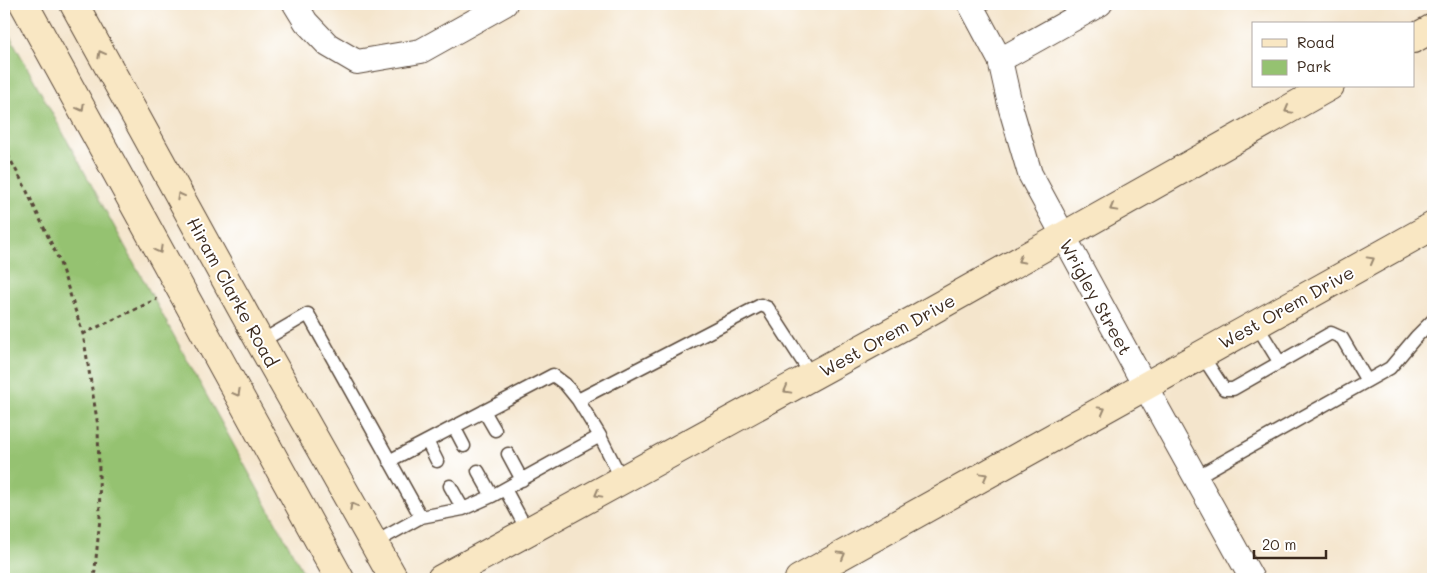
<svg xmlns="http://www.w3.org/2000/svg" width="1437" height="583" viewBox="0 0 1437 583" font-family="Mali,sans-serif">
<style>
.green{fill:#95c271;stroke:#687648}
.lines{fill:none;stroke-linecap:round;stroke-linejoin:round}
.lane-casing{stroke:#574638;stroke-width:15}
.street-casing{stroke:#574638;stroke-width:26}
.secondary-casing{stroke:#574638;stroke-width:30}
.path{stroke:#574638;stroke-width:3;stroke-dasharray:4 4;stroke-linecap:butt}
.lane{stroke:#fff;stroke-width:12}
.street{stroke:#fff;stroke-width:24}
.secondary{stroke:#f9e7c3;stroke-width:28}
.oneway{stroke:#9a8870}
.labels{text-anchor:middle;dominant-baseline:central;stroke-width:4;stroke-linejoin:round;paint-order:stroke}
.street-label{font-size:18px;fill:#3b2a1e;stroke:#fff}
</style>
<rect width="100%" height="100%" fill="#fff"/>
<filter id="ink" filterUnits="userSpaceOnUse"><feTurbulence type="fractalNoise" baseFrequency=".02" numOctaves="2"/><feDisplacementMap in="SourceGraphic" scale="10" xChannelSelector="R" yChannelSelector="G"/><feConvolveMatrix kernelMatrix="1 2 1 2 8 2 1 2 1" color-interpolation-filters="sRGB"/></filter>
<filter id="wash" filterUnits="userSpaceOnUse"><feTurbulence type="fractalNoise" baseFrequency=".0096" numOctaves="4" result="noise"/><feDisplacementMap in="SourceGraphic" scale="20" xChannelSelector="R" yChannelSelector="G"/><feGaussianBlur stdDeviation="1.12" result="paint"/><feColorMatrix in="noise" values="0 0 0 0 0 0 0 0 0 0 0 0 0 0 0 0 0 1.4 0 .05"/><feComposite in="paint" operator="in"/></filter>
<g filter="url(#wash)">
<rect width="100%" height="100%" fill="#f4e5cc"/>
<path class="green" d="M4 25 307 579H4Z"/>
</g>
<g filter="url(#ink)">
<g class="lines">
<defs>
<path id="lane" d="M1256 324 1280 363
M260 342 308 314 421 517 463 509 492 496 600 436 622 480
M1201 354 1224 389H1233L1331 333 1342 338 1367 381
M578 400 761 305 768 308 812 376
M484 411 495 430
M454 427 464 446
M427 441 437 461
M508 454 522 480
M389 461 553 375 565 384 578 400 600 436
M478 471 492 496
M1196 477 1390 368 1416 337 1433 320
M450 486 463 509
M505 489 528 532
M374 543 421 517"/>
<path id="street" d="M295 4 306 22 328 45 357 62 421 51 505 4
M970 4 1000 60 1011 109 1030 174 1145 386 1252 579
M1000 60 1100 4"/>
<path id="secondary" d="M24 4 340 579
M74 4 260 342 394 579
M1413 39 1433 28
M441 579 916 319 1330 86
M799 579 1433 226"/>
</defs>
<use href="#lane" class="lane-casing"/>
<use href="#street" class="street-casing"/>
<use href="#secondary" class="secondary-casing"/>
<path class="path" d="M4 148 24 185 59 260 83 334 98 426 100 518 94 579
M83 334 157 299"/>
<use href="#lane" class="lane"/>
<use href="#street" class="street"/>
<use href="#secondary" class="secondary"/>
</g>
<defs><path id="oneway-chevron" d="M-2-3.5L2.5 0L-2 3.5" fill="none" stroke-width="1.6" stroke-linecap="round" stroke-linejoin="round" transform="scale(1.25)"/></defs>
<g class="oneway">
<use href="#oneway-chevron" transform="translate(101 54) rotate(-119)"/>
<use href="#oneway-chevron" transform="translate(81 108) rotate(61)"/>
<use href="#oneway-chevron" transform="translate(1288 110) rotate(151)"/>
<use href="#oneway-chevron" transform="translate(180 196) rotate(-119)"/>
<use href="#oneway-chevron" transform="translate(1113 208) rotate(151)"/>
<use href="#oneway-chevron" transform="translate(159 250) rotate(61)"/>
<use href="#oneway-chevron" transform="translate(1021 260) rotate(151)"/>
<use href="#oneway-chevron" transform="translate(1371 260) rotate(-29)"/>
<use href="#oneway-chevron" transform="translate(787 390) rotate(151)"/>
<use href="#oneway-chevron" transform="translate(237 393) rotate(61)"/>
<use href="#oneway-chevron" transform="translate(1102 410) rotate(-29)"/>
<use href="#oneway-chevron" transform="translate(984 476) rotate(-29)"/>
<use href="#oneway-chevron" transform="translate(598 494) rotate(151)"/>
<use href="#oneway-chevron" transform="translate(353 506) rotate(-119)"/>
<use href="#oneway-chevron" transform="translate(842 555) rotate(-29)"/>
</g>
</g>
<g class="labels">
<g class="street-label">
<text transform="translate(233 292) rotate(61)">Hiram Clarke Road</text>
<text transform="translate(1096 297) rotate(61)">Wrigley Street</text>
<text transform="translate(1286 307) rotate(-29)">West Orem Drive</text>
<text transform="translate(887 335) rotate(-29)">West Orem Drive</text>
</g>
</g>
<rect width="1437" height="583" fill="none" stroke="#fff" stroke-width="20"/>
<rect x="1252" y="22" width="162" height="65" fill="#ffffff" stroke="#b1aaa5"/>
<rect x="1262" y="39" width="25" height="8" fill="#f9e7c3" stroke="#b1aaa5"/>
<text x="1297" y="48" font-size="15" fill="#3b2a1e">Road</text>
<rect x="1262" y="60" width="25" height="15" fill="#95c271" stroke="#b1aaa5"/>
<text x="1297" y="72" font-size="15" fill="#3b2a1e">Park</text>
<path d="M1254 550v8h72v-8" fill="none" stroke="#3b2a1e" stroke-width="2.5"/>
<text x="1262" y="550" font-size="15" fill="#3b2a1e" stroke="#ffffff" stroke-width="4" paint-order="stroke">20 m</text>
</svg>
